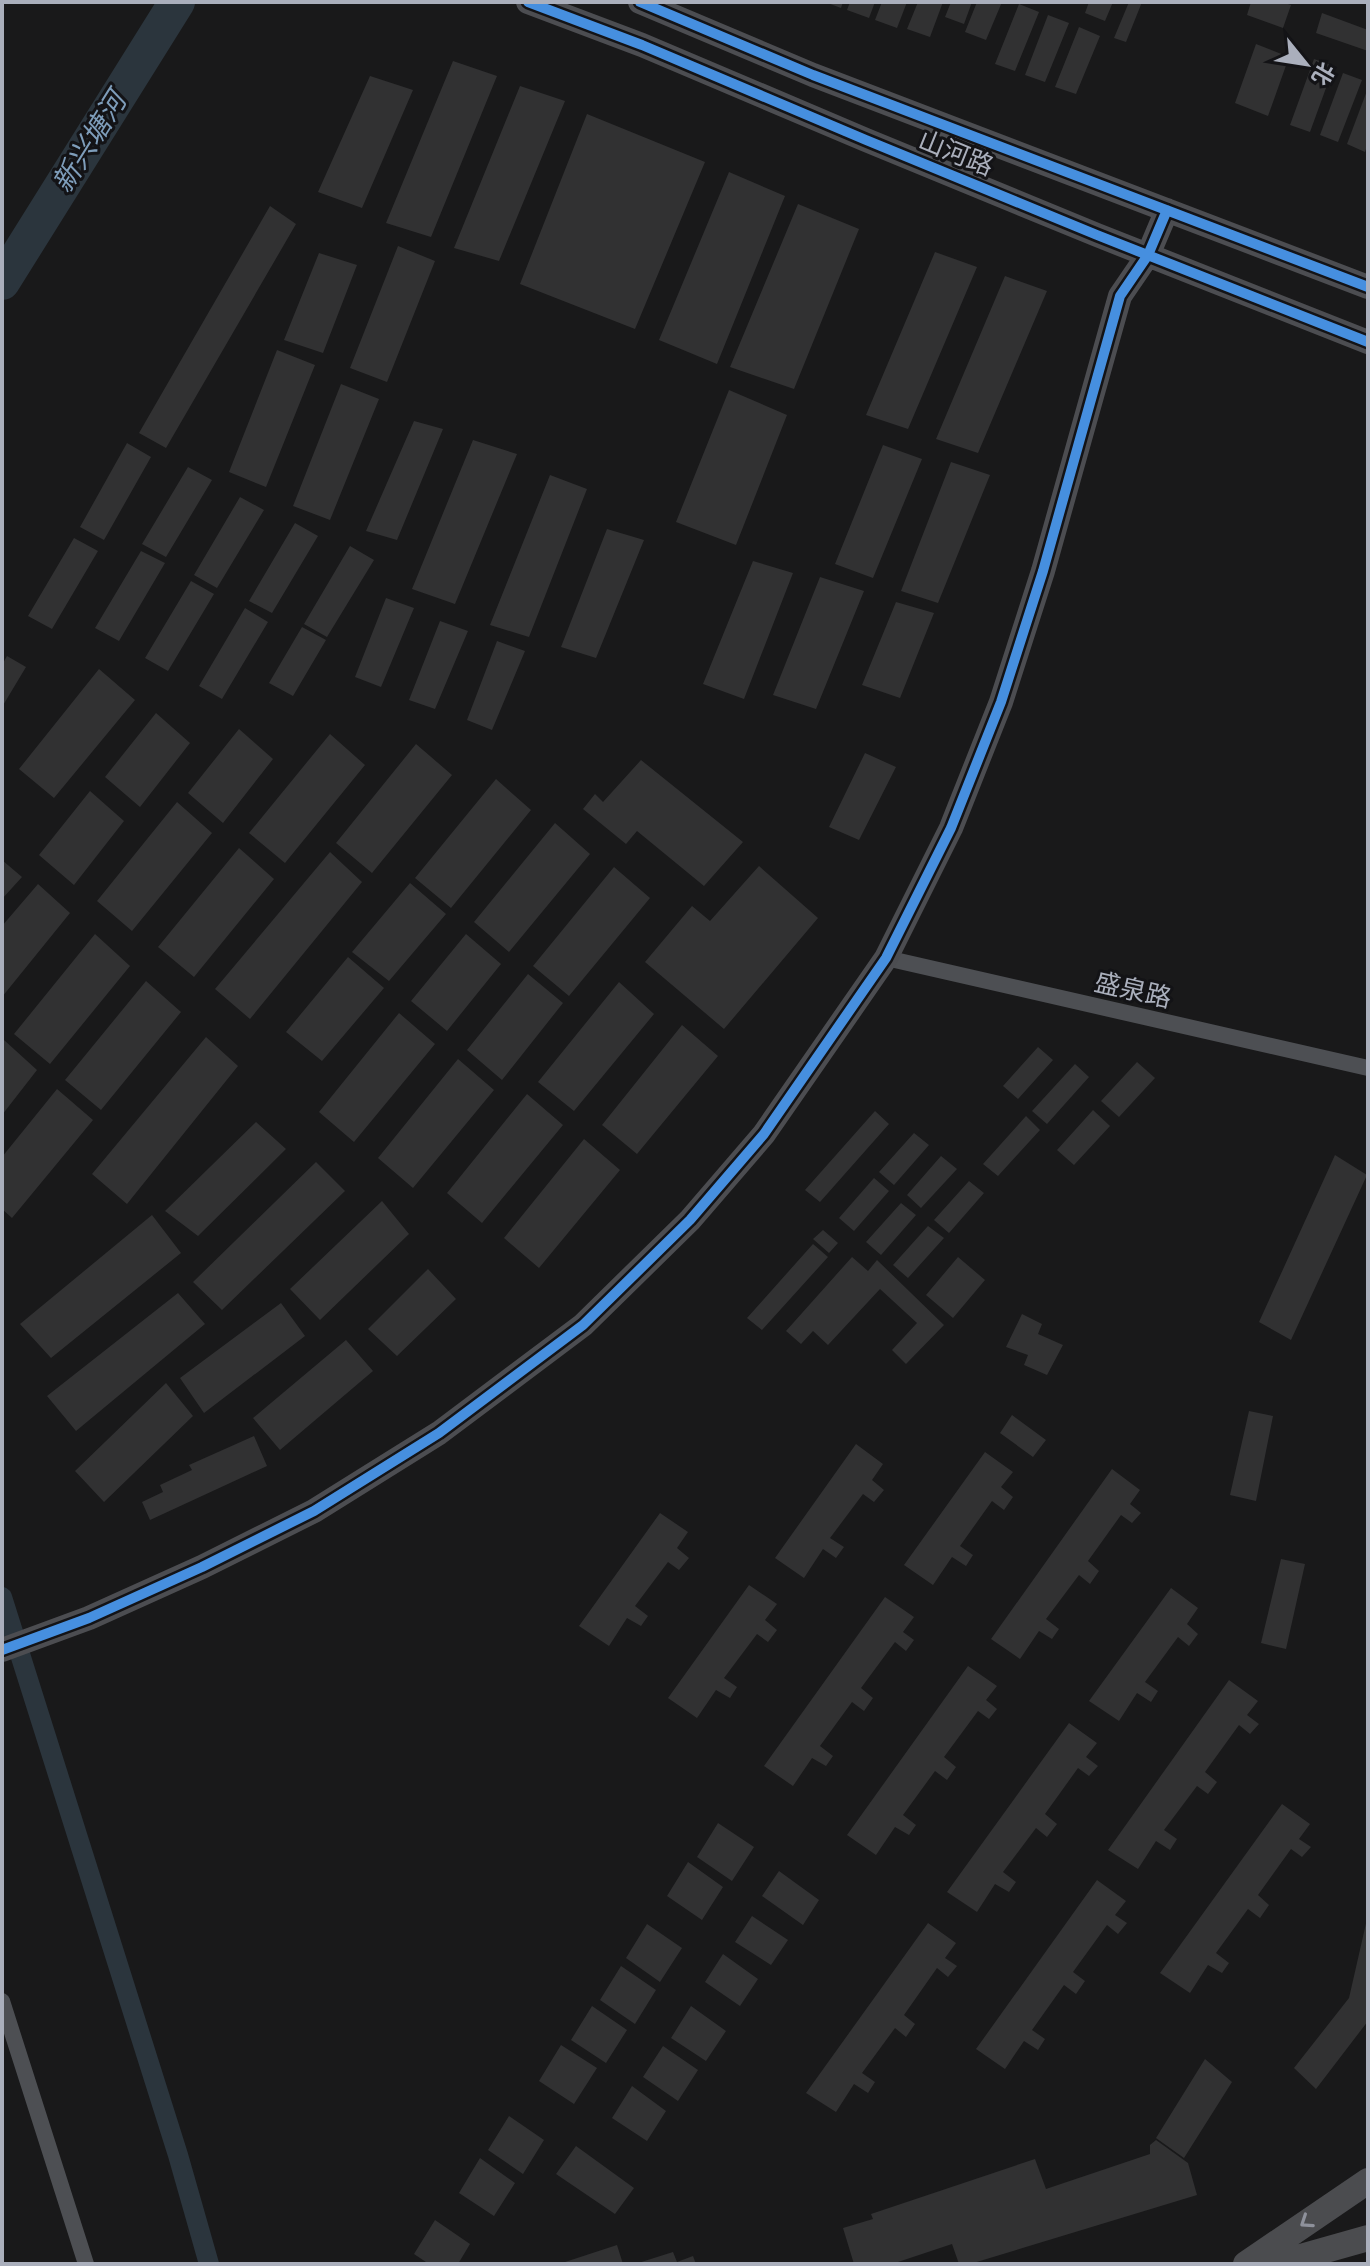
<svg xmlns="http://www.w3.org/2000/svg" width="1370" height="2266" viewBox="0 0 1370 2266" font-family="'Asap Condensed','Noto Sans SC',sans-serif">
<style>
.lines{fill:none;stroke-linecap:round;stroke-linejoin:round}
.canal{stroke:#2b353d;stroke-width:20}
.river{stroke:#2b353d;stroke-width:36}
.building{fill:#313132}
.street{stroke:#4d4f53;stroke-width:16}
.secondary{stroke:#4c4d51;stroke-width:24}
.primary{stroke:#4b4c4f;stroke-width:26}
.cycleway-casing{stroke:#131316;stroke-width:15}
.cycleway{stroke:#468fdf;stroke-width:10}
.oneway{stroke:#8e919b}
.labels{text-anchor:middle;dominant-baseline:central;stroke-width:6;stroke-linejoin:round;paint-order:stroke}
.street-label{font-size:26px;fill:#aaafbc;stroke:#131316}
.water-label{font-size:28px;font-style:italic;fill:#7e9dba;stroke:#131316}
</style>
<rect width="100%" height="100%" fill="#19191a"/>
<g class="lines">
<path class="canal" d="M2 1597 178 2155 209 2264"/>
<path class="river" d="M2 282 177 2"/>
</g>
<path class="building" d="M825 2H843L841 8Z
M850 2H875L869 18 847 10Z
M882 2H907L897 28 875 20Z
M918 2H943L930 37 907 29Z
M951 2H972L964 24 945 17Z
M977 2H1002L986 40 965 32Z
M1089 2H1113L1105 21 1085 13Z
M1129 2H1142L1126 42 1114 38Z
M1251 2H1282L1291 5 1283 28 1247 15Z
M1019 4 1039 12 1015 71 995 64Z
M1322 13 1368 30V51L1316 33Z
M1048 15 1069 23 1045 82 1025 75Z
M1079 27 1100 36 1076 94 1055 87Z
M1256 44 1289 57 1268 116 1235 103Z
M1314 59 1334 66 1310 132 1290 125Z
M453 61 497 76 431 237 386 223Z
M1343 73 1362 80 1338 142 1320 135Z
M370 76 413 90 362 208 318 192Z
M520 86 565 101 499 261 454 248Z
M1368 88V143L1365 152 1347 144Z
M587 114 705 162 635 329 520 284Z
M729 172 785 196 717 364 659 340Z
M798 204 859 229 794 389 730 367Z
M270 206 296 224 166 448 139 433Z
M398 246 435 261 387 382 350 368Z
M935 252 977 267 908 429 866 415Z
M319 253 357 265 323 353 284 340Z
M1005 276 1047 291 978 453 936 439Z
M277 350 315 365 266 487 229 472Z
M341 384 379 399 330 520 293 506Z
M729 390 787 415 736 545 676 522Z
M414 421 443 429 397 540 366 531Z
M473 440 517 454 455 604 412 589Z
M127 443 151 457 104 540 80 527Z
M883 445 922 459 873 578 835 564Z
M951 462 990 475 938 603 901 591Z
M188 467 212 480 166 557 142 544Z
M550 475 587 489 529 637 490 625Z
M240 497 264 510 217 588 194 575Z
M295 523 318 536 272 613 249 601Z
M607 529 644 540 596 658 561 647Z
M74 538 98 551 52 629 28 616Z
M350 546 374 560 327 637 304 624Z
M141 551 165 563 119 641 95 628Z
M753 561 793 573 744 699 703 684Z
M820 577 864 591 816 709 773 695Z
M191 581 214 594 168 671 145 658Z
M386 598 414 608 381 687 355 677Z
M896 602 934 613 900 698 862 685Z
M245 608 268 622 222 699 199 686Z
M440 621 468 631 435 709 409 700Z
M302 627 326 640 293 696 269 683Z
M497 641 525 651 492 730 467 720Z
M7 656 26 667 2 707V665Z
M99 669 135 700 54 798 19 769Z
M156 713 190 743 140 807 105 777Z
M239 729 273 759 223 823 188 793Z
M330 734 365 765 285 863 249 833Z
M416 744 452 775 372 873 336 843Z
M865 753 896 767 859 840 829 827Z
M641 760 743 842 704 886 637 831 626 844 583 809 595 794 603 802Z
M496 779 531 810 451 908 415 878Z
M90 791 124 821 74 885 39 855Z
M177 802 212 833 132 931 97 901Z
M555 823 590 854 509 952 474 922Z
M239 848 274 879 194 977 158 947Z
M330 852 362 882 250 1019 215 989Z
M2 860 22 877 2 899Z
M759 866 818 918 724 1029 645 962 692 906 710 921Z
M614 867 650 898 569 996 533 966Z
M410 883 446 914 389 981 352 952Z
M38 884 70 913 2 997V926Z
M95 934 130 966 50 1064 14 1034Z
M466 934 501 964 447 1031 411 1001Z
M348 957 384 988 322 1061 286 1032Z
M528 974 563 1003 502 1080 467 1050Z
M146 981 181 1012 101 1110 65 1080Z
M619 982 654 1014 574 1111 538 1082Z
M399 1013 435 1044 354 1142 319 1112Z
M682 1025 718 1056 637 1154 602 1125Z
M206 1037 238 1066 127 1204 92 1174Z
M4 1040 37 1070 2 1115V1042Z
M1038 1047 1053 1060 1018 1099 1003 1086Z
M458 1059 494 1090 413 1188 378 1158Z
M1137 1062 1155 1078 1119 1117 1101 1101Z
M1075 1064 1089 1077 1047 1124 1032 1111Z
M57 1089 93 1120 12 1218 2 1209V1157Z
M527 1094 563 1125 482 1223 447 1193Z
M1093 1110 1110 1126 1074 1165 1057 1150Z
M875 1111 889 1124 820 1202 805 1190Z
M1026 1116 1040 1130 998 1176 983 1164Z
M256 1122 286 1149 198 1236 165 1211Z
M914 1133 929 1145 894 1185 879 1172Z
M584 1139 620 1170 539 1268 504 1238Z
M1335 1155 1367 1175 1291 1340 1259 1322Z
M941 1156 957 1169 921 1208 907 1195Z
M316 1162 345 1191 222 1310 193 1282Z
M874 1178 889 1191 854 1231 839 1218Z
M969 1181 984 1193 949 1233 934 1220Z
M382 1201 409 1234 320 1320 290 1289Z
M901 1203 916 1215 881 1255 866 1242Z
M152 1215 181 1253 51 1358 20 1324Z
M928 1226 944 1238 908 1278 893 1265Z
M823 1230 838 1243 829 1253 813 1239Z
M813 1244 828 1257 762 1330 747 1318Z
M852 1257 868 1271 877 1260 944 1325 906 1364 892 1350 917 1323 880 1289 828 1345 813 1331 801 1344 786 1331Z
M958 1257 985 1280 953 1318 926 1295Z
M428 1269 456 1299 397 1356 368 1329Z
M178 1293 205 1324 76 1431 47 1396Z
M281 1303 305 1336 204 1413 180 1378Z
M1022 1314 1042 1324 1038 1334 1063 1345 1047 1375 1024 1365 1028 1355 1006 1347Z
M346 1340 373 1371 280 1450 253 1418Z
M166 1383 193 1416 104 1502 75 1471Z
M1249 1411 1273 1416 1256 1501 1230 1495Z
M1012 1415 1046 1440 1033 1457 1000 1433Z
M254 1436 267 1466 150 1520 142 1502 163 1492 160 1485 192 1470 189 1465Z
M856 1444 883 1464 872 1480 884 1490 874 1502 863 1494 830 1538 844 1547 836 1558 823 1549 804 1578 775 1558Z
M985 1452 1013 1472 1001 1487 1013 1497 1004 1510 992 1501 960 1546 973 1555 966 1566 952 1557 933 1585 904 1565Z
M1112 1469 1140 1490 1130 1504 1141 1513 1132 1523 1121 1515 1088 1561 1099 1571 1090 1584 1079 1575 1046 1619 1059 1629 1052 1639 1039 1631 1020 1659 991 1639Z
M660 1513 688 1532 677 1548 689 1558 679 1570 668 1562 635 1606 648 1616 641 1626 627 1618 609 1646 579 1626Z
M1281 1559 1305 1564 1286 1649 1261 1643Z
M749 1585 777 1604 765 1620 777 1630 768 1642 757 1634 724 1678 737 1687 730 1698 716 1690 697 1718 668 1698Z
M1171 1588 1198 1608 1187 1624 1198 1634 1189 1646 1178 1637 1145 1682 1158 1691 1151 1702 1137 1693 1119 1721 1089 1701Z
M885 1597 914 1617 903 1632 914 1640 906 1651 895 1642 861 1688 873 1698 864 1711 852 1702 820 1746 833 1756 826 1766 812 1758 793 1786 764 1766Z
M968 1666 997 1686 986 1700 997 1709 989 1719 978 1711 944 1757 956 1767 947 1780 935 1771 903 1815 916 1825 909 1835 895 1827 876 1855 847 1835Z
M1229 1680 1258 1701 1247 1715 1259 1724 1250 1734 1239 1725 1205 1772 1217 1782 1208 1794 1197 1786 1164 1830 1177 1839 1170 1850 1156 1841 1138 1869 1108 1850Z
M1069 1723 1097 1743 1086 1757 1098 1766 1089 1776 1078 1768 1045 1814 1057 1824 1047 1837 1036 1828 1003 1872 1016 1882 1009 1892 995 1884 977 1912 947 1892Z
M1282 1804 1310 1824 1299 1839 1311 1847 1302 1857 1291 1849 1258 1895 1269 1905 1260 1918 1248 1909 1216 1953 1229 1963 1222 1973 1208 1965 1190 1993 1160 1973Z
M718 1823 754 1847 732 1881 697 1857Z
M688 1862 723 1887 702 1920 667 1896Z
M779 1871 819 1900 803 1925 762 1896Z
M1097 1880 1126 1901 1115 1915 1127 1923 1118 1934 1107 1925 1073 1972 1085 1981 1076 1994 1064 1985 1032 2030 1045 2039 1038 2050 1024 2041 1005 2069 976 2049Z
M752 1916 788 1940 771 1965 735 1942Z
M1367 1919 1368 2021 1316 2089 1294 2068 1349 1998Z
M928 1923 956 1943 945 1958 957 1966 948 1977 937 1968 904 2015 915 2024 906 2037 895 2028 862 2073 875 2082 868 2093 854 2084 836 2112 806 2093Z
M647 1924 682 1948 660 1982 626 1958Z
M723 1954 758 1979 740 2006 705 1982Z
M621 1966 656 1990 635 2024 600 2000Z
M592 2006 627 2030 606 2063 571 2040Z
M691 2006 726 2031 706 2061 671 2038Z
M561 2045 597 2068 574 2104 539 2081Z
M663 2046 698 2070 678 2101 643 2077Z
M1205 2059 1232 2082 1184 2158 1156 2138Z
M632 2086 666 2111 647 2141 612 2118Z
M509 2116 544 2140 523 2174 488 2150Z
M1156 2140 1188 2163 1197 2195 970 2264H959L952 2244 892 2264H854L843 2228 873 2219 871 2214 1035 2159 1046 2189 1150 2154V2145Z
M576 2146 634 2188 615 2214 556 2174Z
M480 2158 515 2183 494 2216 459 2193Z
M435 2220 470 2244 458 2264H429L414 2254Z
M617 2245 623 2264H562V2263Z
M673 2252 677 2262 693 2256 696 2264H635Z"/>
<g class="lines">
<path class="street" d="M886 958 1368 1068
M2 2001 86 2264"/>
<path class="secondary" d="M528 2 642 45 866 140 1097 235 1368 342
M640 2 813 75 1368 287
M2 1650 89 1618 202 1567 314 1511 439 1433 583 1325 690 1220 764 1134 886 958 951 828 1001 702 1043 571 1120 296 1148 255 1167 210"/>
<path class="primary" d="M1246 2264 1368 2181
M1276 2264 1368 2238"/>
<defs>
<path id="cycleway" d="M528 2 642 45 866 140 1097 235 1368 342
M640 2 813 75 1368 287
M2 1650 89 1618 202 1567 314 1511 439 1433 583 1325 690 1220 764 1134 886 958 951 828 1001 702 1043 571 1120 296 1148 255 1167 210"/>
</defs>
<use href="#cycleway" class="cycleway-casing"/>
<use href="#cycleway" class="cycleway"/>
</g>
<defs><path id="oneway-chevron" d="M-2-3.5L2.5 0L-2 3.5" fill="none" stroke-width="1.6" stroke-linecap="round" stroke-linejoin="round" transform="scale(2)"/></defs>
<use class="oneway" href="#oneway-chevron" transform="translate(1306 2222) rotate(146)"/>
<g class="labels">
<g class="street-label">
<text transform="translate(956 153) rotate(22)">山河路</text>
<text transform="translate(1133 990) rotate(13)">盛泉路</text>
</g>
<g class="water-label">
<text transform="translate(89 142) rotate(-58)">新兴塘河</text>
</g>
</g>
<rect width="1370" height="2266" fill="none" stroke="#aaafbc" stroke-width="8"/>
<g transform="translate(1306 64) rotate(120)" stroke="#131316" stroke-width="6" paint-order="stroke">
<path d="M0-6L14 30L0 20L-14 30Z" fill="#aaafbc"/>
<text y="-12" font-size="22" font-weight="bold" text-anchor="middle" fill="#aaafbc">北</text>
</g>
</svg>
